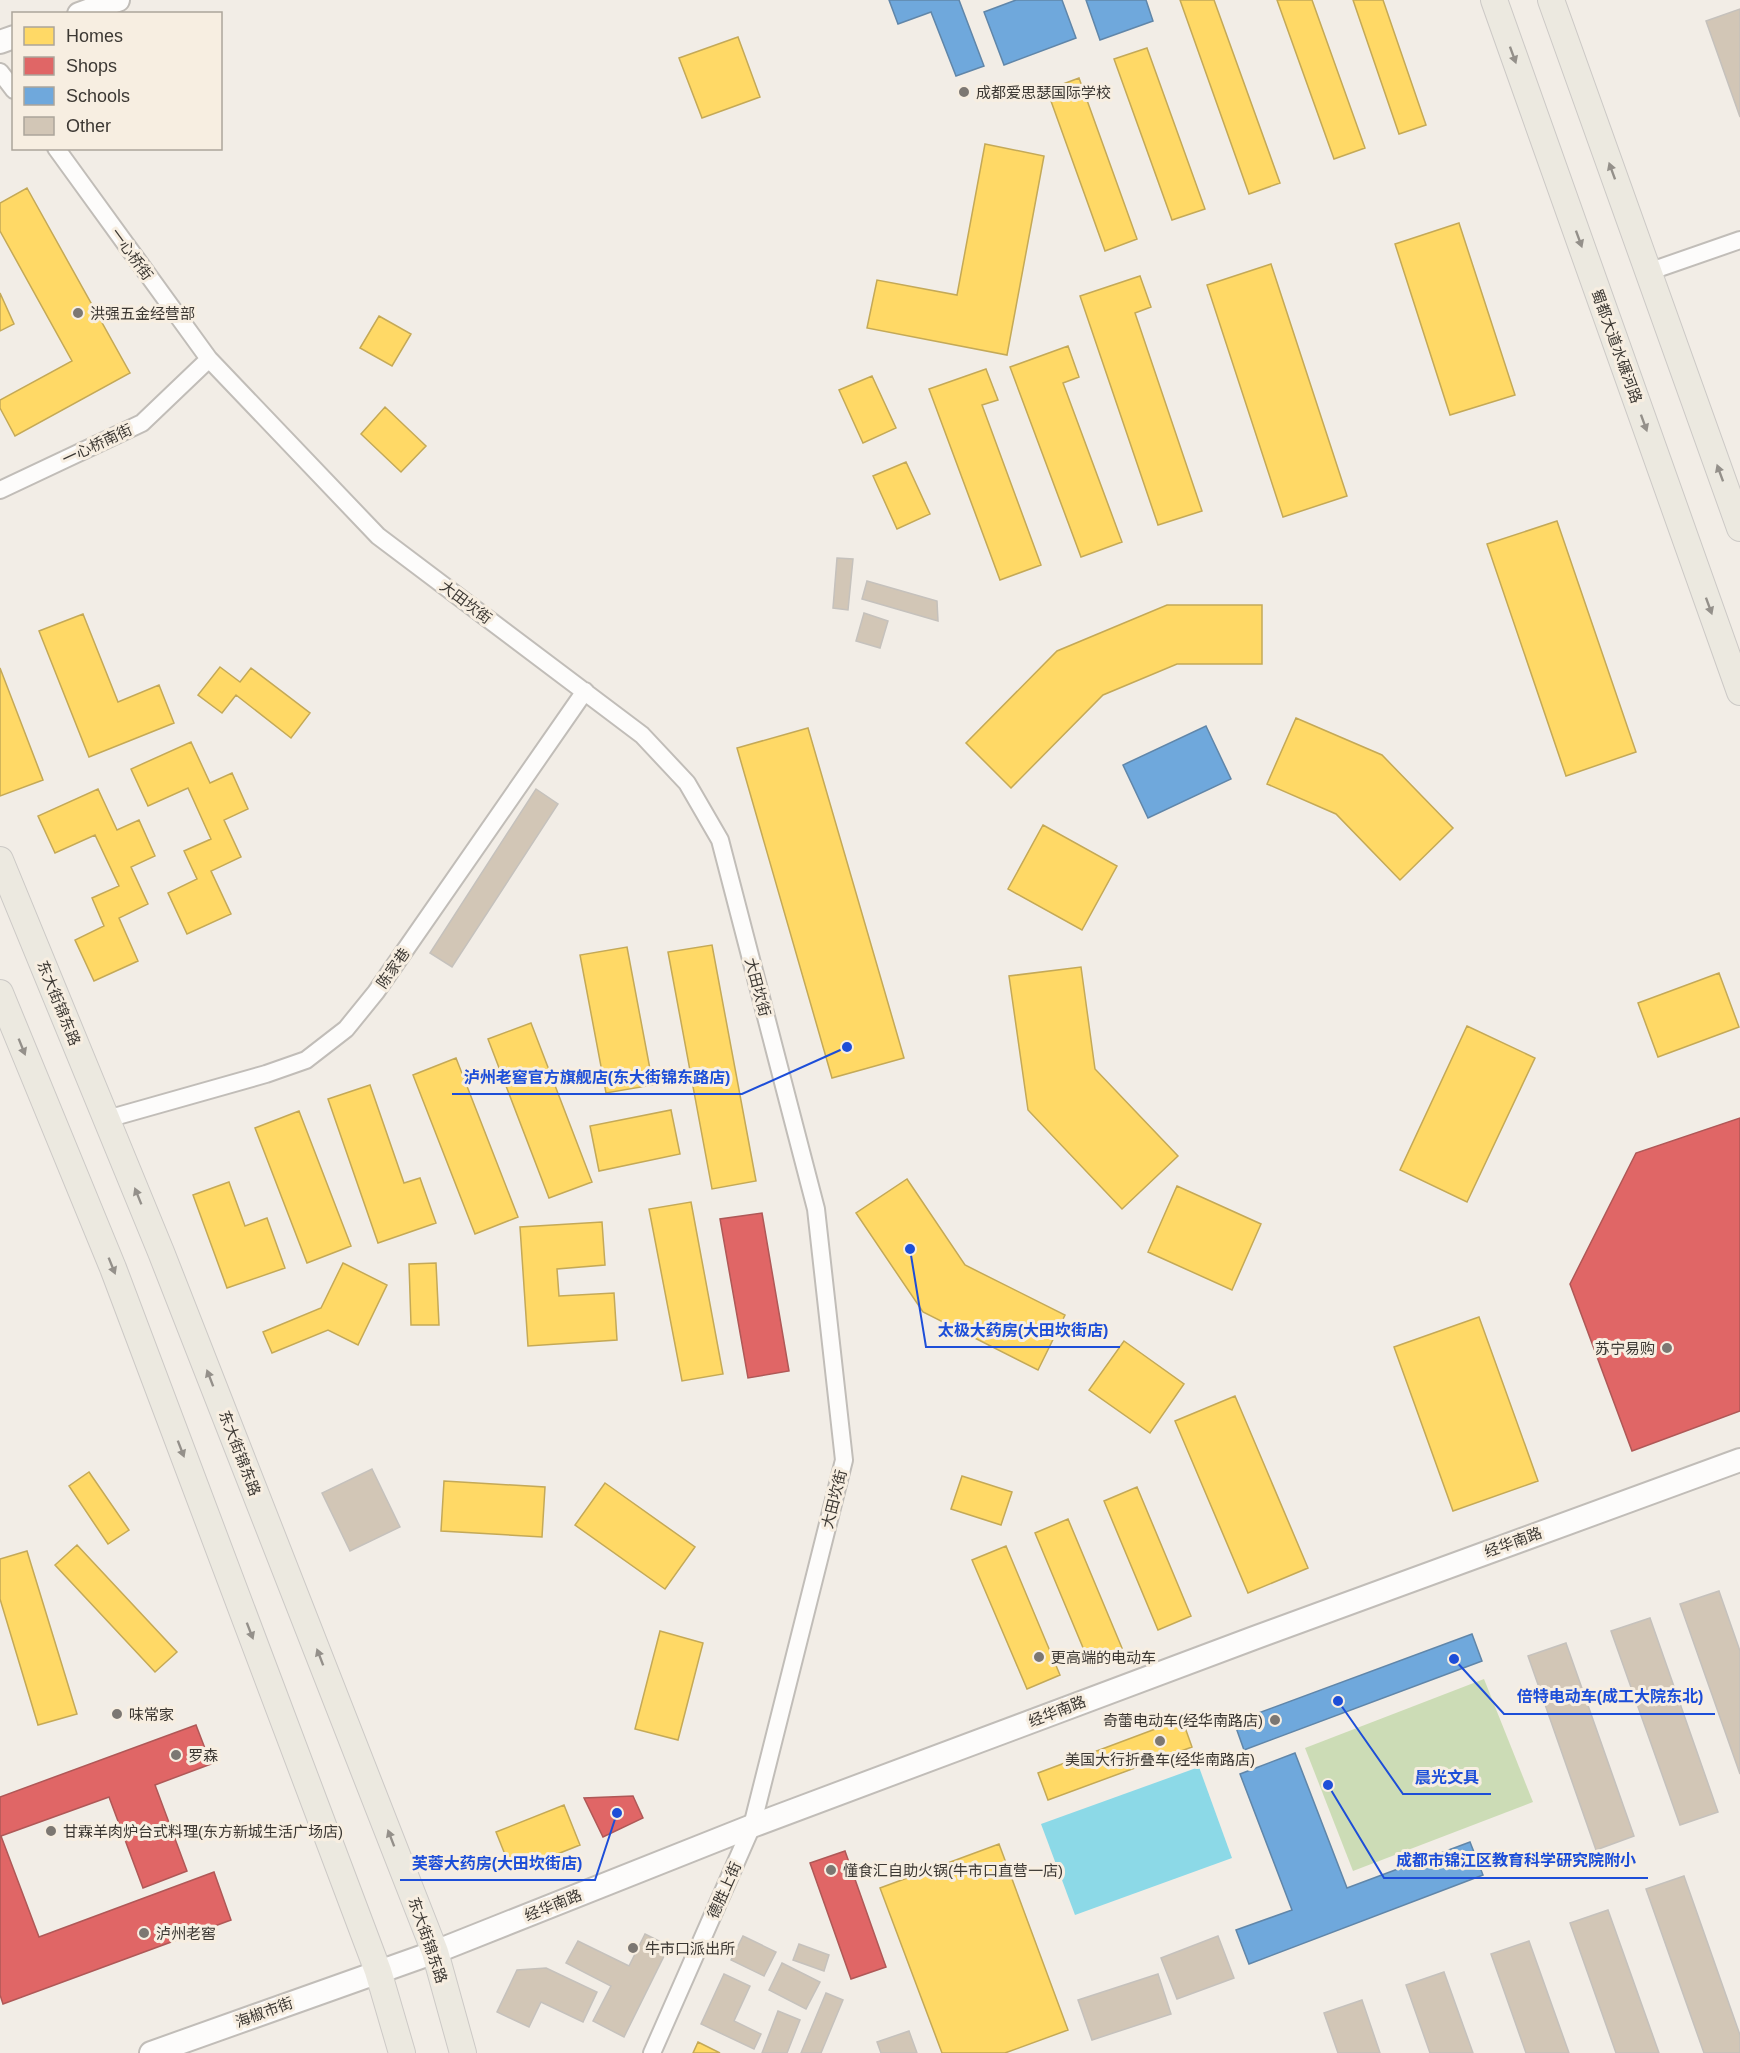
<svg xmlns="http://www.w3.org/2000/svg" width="1740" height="2053" viewBox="0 0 1740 2053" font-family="Helvetica,'Noto Sans SC',sans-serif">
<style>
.green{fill:#ccdcb6}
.water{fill:#8cd9e7}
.homes{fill:#ffd966;stroke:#c4a957;stroke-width:1.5}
.shops{fill:#e06666;stroke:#af5857;stroke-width:1.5}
.schools{fill:#6fa8dc;stroke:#6086a9;stroke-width:1.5}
.building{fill:#d2c6b6;stroke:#c5c1bc;stroke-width:1.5}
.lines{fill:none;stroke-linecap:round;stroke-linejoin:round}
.street-casing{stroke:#c1bdb8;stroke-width:20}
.secondary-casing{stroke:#c1bdb8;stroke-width:26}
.primary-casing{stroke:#ccc9c6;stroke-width:28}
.street{stroke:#fdfcfb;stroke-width:16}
.secondary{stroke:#fdfcfb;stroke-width:22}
.primary{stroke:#ece9e0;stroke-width:26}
.oneway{fill:#94908a}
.poi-dot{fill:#7c7772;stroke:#f7eee1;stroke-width:2}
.labels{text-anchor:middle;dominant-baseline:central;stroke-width:6;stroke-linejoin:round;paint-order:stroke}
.poi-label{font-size:15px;fill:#3c3833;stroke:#f7eee1;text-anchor:start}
.street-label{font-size:15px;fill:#3c3833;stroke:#f7eee1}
.leader{fill:none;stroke:#1d4ed8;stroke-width:2}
.callout-dot{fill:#1d4ed8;stroke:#f7eee1;stroke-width:2}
.callout-label{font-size:16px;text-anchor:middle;font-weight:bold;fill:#1d4ed8;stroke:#f7eee1;stroke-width:6;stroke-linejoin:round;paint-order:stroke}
</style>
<rect width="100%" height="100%" fill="#f2ede6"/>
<path class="green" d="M1484 1679 1533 1802 1353 1871 1305 1748Z"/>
<path class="water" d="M1199 1767 1232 1858 1075 1915 1041 1824Z"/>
<path class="homes" d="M1180 0H1214L1280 183 1249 194Z
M1277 0H1312L1365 148 1334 159Z
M1353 0H1383L1426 125 1399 134Z
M738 37 760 97 702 118 679 58Z
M1147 48 1205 209 1172 220 1114 59Z
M1079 78 1137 239 1105 251 1047 90Z
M985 144 1044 156 1007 355 867 328 877 280 957 295Z
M27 188 130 373 15 436 0 408V400L72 361 0 231V203Z
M1459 223 1515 395 1450 415 1395 244Z
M1271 264 1347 496 1283 517 1207 285Z
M1140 276 1151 307 1135 313 1202 511 1158 525 1080 296Z
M0 293 14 324 0 331Z
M379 316 411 334 392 366 360 348Z
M1068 346 1079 377 1063 383 1122 542 1081 557 1010 367Z
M986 369 998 400 982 405 1041 565 1000 580 929 389Z
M872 376 896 428 863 443 839 390Z
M385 407 426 446 401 472 361 434Z
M906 462 930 514 897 529 873 476Z
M1557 521 1636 752 1566 776 1487 544Z
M1167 605H1262V664H1177L1103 695 1011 788 966 743 1057 651Z
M83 614 118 702 159 685 174 723 89 757 39 631Z
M220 667 240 682 251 668 310 713 291 738 236 695 222 713 198 695Z
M0 668 43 780 0 796Z
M1296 718 1382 755 1453 828 1400 880 1336 814 1267 784Z
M808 728 904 1058 832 1078 737 748Z
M191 742 210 783 232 773 248 809 224 820 241 857 211 871 231 914 187 934 168 893 197 879 184 851 211 839 188 788 148 806 131 769Z
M98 789 117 830 139 820 155 856 131 867 148 904 119 918 138 961 94 981 75 940 104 926 92 898 119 886 95 835 55 853 38 816Z
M1043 825 1117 866 1082 930 1008 889Z
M712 945 756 1181 712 1189 668 952Z
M627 947 653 1085 606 1093 580 955Z
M1081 967 1095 1069 1178 1156 1122 1209 1028 1110 1009 976Z
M1719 973 1739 1027 1658 1057 1638 1003Z
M531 1023 592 1182 549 1198 488 1039Z
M1467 1026 1535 1058 1467 1202 1400 1170Z
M456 1058 518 1217 475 1234 413 1075Z
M370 1085 404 1183 420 1178 436 1223 378 1243 328 1099Z
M671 1110 680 1154 599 1171 590 1126Z
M299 1111 351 1246 307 1263 255 1128Z
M907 1179 965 1265 1065 1315 1038 1370 923 1312 856 1213Z
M229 1182 245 1226 267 1218 285 1268 227 1288 193 1195Z
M1177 1186 1261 1224 1232 1290 1148 1252Z
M691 1202 723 1374 682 1381 649 1209Z
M602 1222 605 1265 557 1269 559 1296 614 1293 617 1340 528 1346 520 1227Z
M343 1263 387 1285 358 1345 328 1330 272 1353 263 1332 321 1308Z
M436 1263 439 1325H411L409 1264Z
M1479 1317 1538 1481 1453 1511 1394 1347Z
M1124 1341 1184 1384 1150 1433 1089 1390Z
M1235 1396 1308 1568 1248 1593 1175 1421Z
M89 1472 129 1530 108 1544 69 1486Z
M962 1476 1012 1492 1001 1525 951 1509Z
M444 1481 545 1487 542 1537 441 1531Z
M605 1483 695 1547 665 1589 575 1525Z
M1137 1487 1191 1616 1158 1630 1104 1501Z
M1068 1519 1122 1648 1089 1662 1035 1533Z
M77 1545 177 1652 155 1672 55 1565Z
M1006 1546 1060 1675 1027 1689 972 1560Z
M27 1551 77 1714 38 1725 0 1599V1559Z
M660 1631 703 1643 678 1740 635 1729Z
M1182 1719 1192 1747 1048 1800 1038 1773Z
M564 1805 580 1845 512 1872 496 1832Z
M999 1844 1068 2030 1005 2053H942L880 1888Z
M698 2042 720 2053H693Z"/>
<path class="shops" d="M1740 1118V1411L1632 1451 1570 1284 1636 1153Z
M762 1213 789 1371 748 1378 720 1219Z
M196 1725 211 1764 155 1785 187 1871 143 1888 109 1797 1 1836 39 1937 214 1872 231 1920 3 2004 0 1995V1797Z
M633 1796 643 1818 603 1837 584 1798Z
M845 1851 886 1967 851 1979 810 1863Z"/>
<path class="schools" d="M889 0H959L984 66 956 76 931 12 898 24Z
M1016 0H1062L1076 38 1004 65 984 12Z
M1086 0H1146L1153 21 1100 40Z
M1206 726 1231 779 1148 818 1123 765Z
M1472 1634 1482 1661 1244 1750 1234 1722Z
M1295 1753 1347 1888 1470 1842 1483 1875 1249 1964 1236 1930 1292 1910 1240 1774Z"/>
<path class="building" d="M1740 9V117L1706 21Z
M837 558 853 559 848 610 833 608Z
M867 581 937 601 938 621 862 599Z
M864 613 888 621 880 648 856 641Z
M536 789 558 804 452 967 430 953Z
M372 1469 400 1527 350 1551 322 1493Z
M1719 1591 1740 1651V1774L1680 1604Z
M1650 1618 1718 1812 1680 1825 1611 1631Z
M1566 1643 1634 1836 1596 1850 1528 1656Z
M1684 1876 1740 2035V2053H1704L1646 1889Z
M1608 1910 1659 2053H1616L1570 1923Z
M645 1934 669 1946 624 2037 593 2021 611 1986 566 1963 578 1941 629 1966Z
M743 1936 776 1952 764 1976 731 1960Z
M1218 1936 1234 1978 1177 1999 1161 1958Z
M1529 1941 1569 2053H1526L1491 1954Z
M799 1944 829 1955 824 1971 793 1960Z
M782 1963 820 1982 806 2009 769 1990Z
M546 1968 597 1992 583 2022 541 2002 529 2027 497 2012 517 1970Z
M1444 1972 1473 2053H1430L1406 1985Z
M724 1974 750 1986 734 2021 761 2034 754 2049 701 2024Z
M1158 1974 1171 2014 1092 2040 1078 2000Z
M826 1993 843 2000 821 2053H801Z
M1362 2000 1380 2053H1338L1324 2013Z
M778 2011 800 2020 787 2053H762Z
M909 2031 917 2053H881L877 2042Z"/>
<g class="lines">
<defs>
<path id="street" d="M0 72 14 90
M56 148 209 359 378 536 642 735 687 783 720 840 816 1209 844 1460 752 1826 652 2053
M1648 272 1740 240
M0 490 142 423 209 359
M107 1119 266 1074 306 1060 346 1029 376 992 585 691"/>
<path id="secondary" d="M79 14 118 0
M0 42 14 37
M151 2053 435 1952 752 1826 1254 1638 1740 1460"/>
<path id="primary" d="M1494 0 1740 692
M1551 0 1740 528
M0 860 161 1252 435 1952 463 2053
M0 993 113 1268 378 1971 402 2053"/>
</defs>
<use href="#street" class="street-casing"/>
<use href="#secondary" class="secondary-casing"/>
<use href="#primary" class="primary-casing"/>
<use href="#street" class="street"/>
<use href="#secondary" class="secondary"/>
<use href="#primary" class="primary"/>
</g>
<defs><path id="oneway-solid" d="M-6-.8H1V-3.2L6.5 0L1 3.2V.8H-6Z" transform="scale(1.5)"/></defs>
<g class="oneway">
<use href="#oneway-solid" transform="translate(1513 55) rotate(70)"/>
<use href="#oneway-solid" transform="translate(1612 171) rotate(-110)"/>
<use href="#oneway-solid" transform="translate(1579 239) rotate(70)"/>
<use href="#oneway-solid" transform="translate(1644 423) rotate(70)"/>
<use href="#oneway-solid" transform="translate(1720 473) rotate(-110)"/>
<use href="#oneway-solid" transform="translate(1709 606) rotate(70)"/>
<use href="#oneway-solid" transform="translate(22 1047) rotate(68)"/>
<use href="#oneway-solid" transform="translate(138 1196) rotate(-112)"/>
<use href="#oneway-solid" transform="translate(112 1266) rotate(68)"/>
<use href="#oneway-solid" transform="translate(210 1378) rotate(-111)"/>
<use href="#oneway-solid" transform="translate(181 1449) rotate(69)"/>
<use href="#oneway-solid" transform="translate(250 1631) rotate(69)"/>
<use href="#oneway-solid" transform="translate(320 1657) rotate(-111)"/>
<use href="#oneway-solid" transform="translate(391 1838) rotate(-111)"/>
</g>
<g class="poi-dot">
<circle cx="964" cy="92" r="6"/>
<circle cx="78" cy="313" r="6"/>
<circle cx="1667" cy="1348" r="6"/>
<circle cx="1039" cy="1657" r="6"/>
<circle cx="117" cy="1714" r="6"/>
<circle cx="1275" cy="1720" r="6"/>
<circle cx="1160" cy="1741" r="6"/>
<circle cx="176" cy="1755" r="6"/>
<circle cx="51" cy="1831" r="6"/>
<circle cx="831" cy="1870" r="6"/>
<circle cx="144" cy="1933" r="6"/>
<circle cx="633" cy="1948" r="6"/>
</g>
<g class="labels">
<g class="poi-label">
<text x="976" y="92">成都爱思瑟国际学校</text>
<text x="90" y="313">洪强五金经营部</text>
<text x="1655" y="1348" text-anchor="end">苏宁易购</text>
<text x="1051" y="1657">更高端的电动车</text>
<text x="129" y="1714">味常家</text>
<text x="1263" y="1720" text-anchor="end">奇蕾电动车(经华南路店)</text>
<text x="188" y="1755">罗森</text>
<text x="1160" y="1759" text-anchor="middle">美国大行折叠车(经华南路店)</text>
<text x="63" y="1831">甘霖羊肉炉台式料理(东方新城生活广场店)</text>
<text x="843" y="1870">懂食汇自助火锅(牛市口直营一店)</text>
<text x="156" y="1933">泸州老窖</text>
<text x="645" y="1948">牛市口派出所</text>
</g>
<g class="street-label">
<text transform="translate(132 254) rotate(54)">一心桥街</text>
<text transform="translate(1617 346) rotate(70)">蜀都大道水碾河路</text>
<text transform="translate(97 444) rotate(-25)">一心桥南街</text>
<text transform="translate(466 602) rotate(37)">大田坎街</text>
<text transform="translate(393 968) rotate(-55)">陈家巷</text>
<text transform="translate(758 987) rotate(75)">大田坎街</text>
<text transform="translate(59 1003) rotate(68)">东大街锦东路</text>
<text transform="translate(240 1453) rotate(69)">东大街锦东路</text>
<text transform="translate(834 1499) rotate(-76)">大田坎街</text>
<text transform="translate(1513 1542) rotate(-20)">经华南路</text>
<text transform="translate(1057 1711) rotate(-21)">经华南路</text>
<text transform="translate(724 1890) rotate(-66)">德胜上街</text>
<text transform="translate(553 1905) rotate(-22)">经华南路</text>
<text transform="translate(428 1940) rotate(71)">东大街锦东路</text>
<text transform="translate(264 2012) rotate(-20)">海椒市街</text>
</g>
</g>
<path class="leader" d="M847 1047L742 1094H452M910 1249L926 1347H1120M1454 1659L1504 1714H1715M1338 1701L1403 1794H1491M1328 1785L1384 1878H1648M617 1813L595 1880H400"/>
<g class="callout-dot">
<circle cx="847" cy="1047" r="6"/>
<circle cx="910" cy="1249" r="6"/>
<circle cx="1454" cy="1659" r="6"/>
<circle cx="1338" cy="1701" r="6"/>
<circle cx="1328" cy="1785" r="6"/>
<circle cx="617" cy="1813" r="6"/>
</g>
<g class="callout-label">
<text x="597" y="1083">泸州老窖官方旗舰店(东大街锦东路店)</text>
<text x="1023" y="1336">太极大药房(大田坎街店)</text>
<text x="1610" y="1702">倍特电动车(成工大院东北)</text>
<text x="1447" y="1783">晨光文具</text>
<text x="1516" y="1866">成都市锦江区教育科学研究院附小</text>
<text x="497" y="1869">芙蓉大药房(大田坎街店)</text>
</g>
<rect x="12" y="12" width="210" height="138" fill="#f7eee1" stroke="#aca59b" stroke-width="1.5"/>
<rect x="24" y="27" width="30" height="18" fill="#ffd966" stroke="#aca59b" stroke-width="1.5"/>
<text x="66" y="42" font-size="18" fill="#3c3833">Homes</text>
<rect x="24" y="57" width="30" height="18" fill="#e06666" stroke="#aca59b" stroke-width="1.5"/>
<text x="66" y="72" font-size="18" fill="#3c3833">Shops</text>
<rect x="24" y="87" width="30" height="18" fill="#6fa8dc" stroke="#aca59b" stroke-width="1.5"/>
<text x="66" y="102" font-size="18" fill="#3c3833">Schools</text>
<rect x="24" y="117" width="30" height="18" fill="#d2c6b6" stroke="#aca59b" stroke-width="1.5"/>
<text x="66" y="132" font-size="18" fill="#3c3833">Other</text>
</svg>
